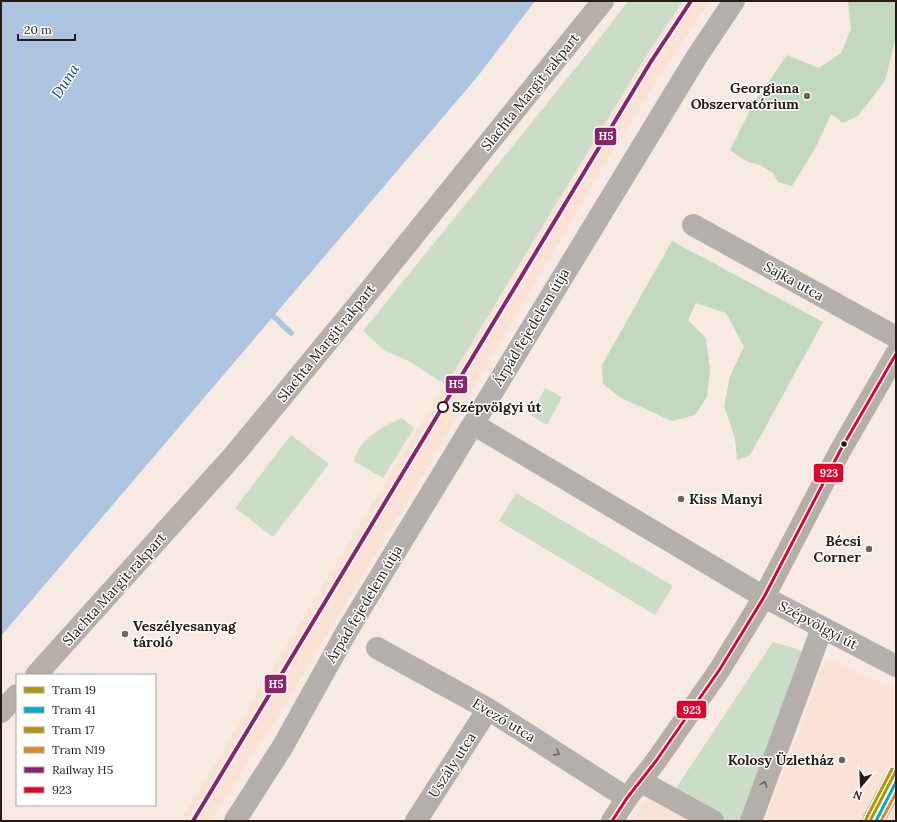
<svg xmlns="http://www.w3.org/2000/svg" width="897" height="822" viewBox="0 0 897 822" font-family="Lora,serif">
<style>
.built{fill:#fae2d4}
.green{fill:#cbddc8}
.forest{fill:#c2d8c0}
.water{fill:#adc4e0}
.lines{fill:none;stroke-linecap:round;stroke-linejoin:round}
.stream{stroke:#adc4e0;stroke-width:5.5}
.minor{stroke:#b5afac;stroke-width:22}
.tertiary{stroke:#b5afac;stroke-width:22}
.secondary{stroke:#b5aea9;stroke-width:22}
.bus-1-casing{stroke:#fff;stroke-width:6}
.bus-1{stroke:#e4002b;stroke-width:3}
.rail-1-casing{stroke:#fff;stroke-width:7}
.rail-1{stroke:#8a236c;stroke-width:4}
.tram-1-casing{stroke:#fff;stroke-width:6}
.tram-2-casing{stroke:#fff;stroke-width:6}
.tram-3-casing{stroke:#fff;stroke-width:6}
.tram-4-casing{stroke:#fff;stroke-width:6}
.tram-1{stroke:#b39606;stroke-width:3}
.tram-2{stroke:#00a9ce;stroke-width:3}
.tram-3{stroke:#b39606;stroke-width:3}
.tram-4{stroke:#df8826;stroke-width:3}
.oneway{stroke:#6e645f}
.poi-dot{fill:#6f635b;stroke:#fff;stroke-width:1.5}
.stop-dot{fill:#fff;stroke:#271a12;stroke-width:2}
.bus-dot{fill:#271a12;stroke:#fff;stroke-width:1.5}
.labels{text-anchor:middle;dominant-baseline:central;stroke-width:3;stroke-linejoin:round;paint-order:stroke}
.poi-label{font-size:14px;font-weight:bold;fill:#271a12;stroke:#fff;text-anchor:end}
.street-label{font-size:14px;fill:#271a12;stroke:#fff}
.stop-label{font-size:14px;font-weight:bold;fill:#271a12;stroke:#fff;text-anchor:start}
.water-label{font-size:15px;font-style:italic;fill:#154c80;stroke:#fff}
.line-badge{stroke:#fff;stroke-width:1.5}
.badge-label{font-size:11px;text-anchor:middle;font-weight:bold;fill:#fff}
</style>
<rect width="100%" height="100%" fill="#f6eae3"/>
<path class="built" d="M683 1H709L663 71 603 167 437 451 271 728 268 730 211 821H180L564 188 643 61Z
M826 658 896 689V821H765Z
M647 798 692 821H632Z"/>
<path class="green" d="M628 1H683L643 61 446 385 407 360 385 351 363 331 595 44Z
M545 388 562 397 547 425 530 415Z
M402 418 414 428 383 478 354 461C360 438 382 427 402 418Z
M291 435 329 464 273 537 235 508Z
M516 493 673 586 655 615 499 521Z
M773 642 784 645 808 653 746 821H721L672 794Z"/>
<path class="forest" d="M848 1H896V38L885 81 858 116 843 123 831 114 817 145 792 186 778 182 773 173 762 166 746 161 730 150 754 103 787 55 819 68 841 53 851 29Z
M672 241 823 322 750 455 737 460 735 438 724 406 730 376 744 347 726 313 696 303 688 320 706 338 710 370 707 397 695 415 672 421 621 398 603 384 602 365Z"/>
<path class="water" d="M1 1H535L478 76 1 636Z"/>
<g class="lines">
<path class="stream" d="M268 311 291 333"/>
<path class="minor" d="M693 225 896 337
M377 648 488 709 627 798
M640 781 713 821
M416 821 488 709
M751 821 822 628"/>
<path class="tertiary" d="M473 424 764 597 896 666
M235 821 283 746 347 631 696 58 734 1
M873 821 896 778"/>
<path class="secondary" d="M36 675 234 455 357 306 603 1
M1 712 17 695
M612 821 627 798 656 761 720 669 764 597 840 451 896 354"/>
<defs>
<path id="bus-1" d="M612 821 627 798 656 761 720 669 764 597 840 451 896 354"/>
</defs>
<use href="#bus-1" class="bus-1-casing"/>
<use href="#bus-1" class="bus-1"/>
<defs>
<path id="rail-1" d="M193 821 650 63 691 1"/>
</defs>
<use href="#rail-1" class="rail-1-casing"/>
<use href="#rail-1" class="rail-1"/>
<defs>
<path id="tram-1" d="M870 821 896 771"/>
<path id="tram-2" d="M876 821 896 782"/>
<path id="tram-3" d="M866 819 892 769"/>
<path id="tram-4" d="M881 821 896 793"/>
</defs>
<use href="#tram-1" class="tram-1-casing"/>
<use href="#tram-2" class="tram-2-casing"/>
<use href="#tram-3" class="tram-3-casing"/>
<use href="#tram-4" class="tram-4-casing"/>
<use href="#tram-1" class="tram-1"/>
<use href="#tram-2" class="tram-2"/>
<use href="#tram-3" class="tram-3"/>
<use href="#tram-4" class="tram-4"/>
</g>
<defs><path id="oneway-chevron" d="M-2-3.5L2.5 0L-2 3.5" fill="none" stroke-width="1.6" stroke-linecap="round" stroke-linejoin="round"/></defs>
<g class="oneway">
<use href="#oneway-chevron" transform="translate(557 753) rotate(32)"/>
<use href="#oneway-chevron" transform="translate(764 784) rotate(-70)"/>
</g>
<g class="poi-dot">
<circle cx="807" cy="96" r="4"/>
<circle cx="681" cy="499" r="4"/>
<circle cx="869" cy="549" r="4"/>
<circle cx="125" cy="634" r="4"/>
<circle cx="842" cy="760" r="4"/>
</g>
<circle class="stop-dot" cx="443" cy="407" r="5"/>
<circle class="bus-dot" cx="844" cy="444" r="3.5"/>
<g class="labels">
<g class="poi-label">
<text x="799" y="88">Georgiana<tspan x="799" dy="16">Obszervatórium</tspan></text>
<text x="689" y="499" text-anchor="start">Kiss Manyi</text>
<text x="861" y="541">Bécsi<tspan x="861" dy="16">Corner</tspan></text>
<text x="133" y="626" text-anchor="start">Veszélyesanyag<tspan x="133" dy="16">tároló</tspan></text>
<text x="834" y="760">Kolosy Üzletház</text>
</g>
<g class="street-label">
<text transform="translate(530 92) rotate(-51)">Slachta Margit rakpart</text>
<text transform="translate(794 281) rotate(29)">Sajka utca</text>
<text transform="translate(531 327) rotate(-59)">Árpád fejedelem útja</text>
<text transform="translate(326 343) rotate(-51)">Slachta Margit rakpart</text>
<text transform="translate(114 589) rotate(-48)">Slachta Margit rakpart</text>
<text transform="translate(364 604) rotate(-59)">Árpád fejedelem útja</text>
<text transform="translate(818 625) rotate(28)">Szépvölgyi út</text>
<text transform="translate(504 720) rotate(31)">Evező utca</text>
<text transform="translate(452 765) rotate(-57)">Uszály utca</text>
</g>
<g class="stop-label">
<text x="452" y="407">Szépvölgyi út</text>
</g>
<g class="water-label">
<text transform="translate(65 81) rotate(-57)">Duna</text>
</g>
</g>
<g class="line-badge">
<rect x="594" y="127" width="23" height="19" rx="4" fill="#8a236c"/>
<rect x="445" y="375" width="23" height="19" rx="4" fill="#8a236c"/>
<rect x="813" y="463" width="31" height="20" rx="4" fill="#e4002b"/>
<rect x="264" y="674" width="23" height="20" rx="4" fill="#8a236c"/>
<rect x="676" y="700" width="31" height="19" rx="4" fill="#e4002b"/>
</g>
<g class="badge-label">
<text x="606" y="140">H5</text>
<text x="456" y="388">H5</text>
<text x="829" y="477">923</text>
<text x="276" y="688">H5</text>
<text x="692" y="714">923</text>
</g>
<rect width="897" height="822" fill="none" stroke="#271a12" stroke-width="4"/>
<rect x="16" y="674" width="140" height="132" fill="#ffffff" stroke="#a9a3a0"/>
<rect x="24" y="687" width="20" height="6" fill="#b39606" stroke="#a9a3a0"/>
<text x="52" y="694" font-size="12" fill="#271a12">Tram 19</text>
<rect x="24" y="707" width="20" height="6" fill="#00a9ce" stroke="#a9a3a0"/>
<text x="52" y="714" font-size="12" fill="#271a12">Tram 41</text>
<rect x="24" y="727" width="20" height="6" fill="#b39606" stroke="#a9a3a0"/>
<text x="52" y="734" font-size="12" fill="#271a12">Tram 17</text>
<rect x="24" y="747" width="20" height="6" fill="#df8826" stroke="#a9a3a0"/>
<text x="52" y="754" font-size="12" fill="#271a12">Tram N19</text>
<rect x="24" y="767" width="20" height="6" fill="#8a236c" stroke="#a9a3a0"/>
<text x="52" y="774" font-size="12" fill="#271a12">Railway H5</text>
<rect x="24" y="787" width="20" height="6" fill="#e4002b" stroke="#a9a3a0"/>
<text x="52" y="794" font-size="12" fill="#271a12">923</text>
<g transform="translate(861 786) rotate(199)" stroke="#ffffff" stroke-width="3" paint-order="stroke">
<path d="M0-3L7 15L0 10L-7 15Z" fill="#271a12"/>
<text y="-6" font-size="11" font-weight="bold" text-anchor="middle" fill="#271a12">N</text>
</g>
<path d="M18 34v6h57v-6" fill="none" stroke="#271a12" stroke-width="2"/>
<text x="24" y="34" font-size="12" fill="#271a12" stroke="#ffffff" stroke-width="3" paint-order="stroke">20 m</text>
</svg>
